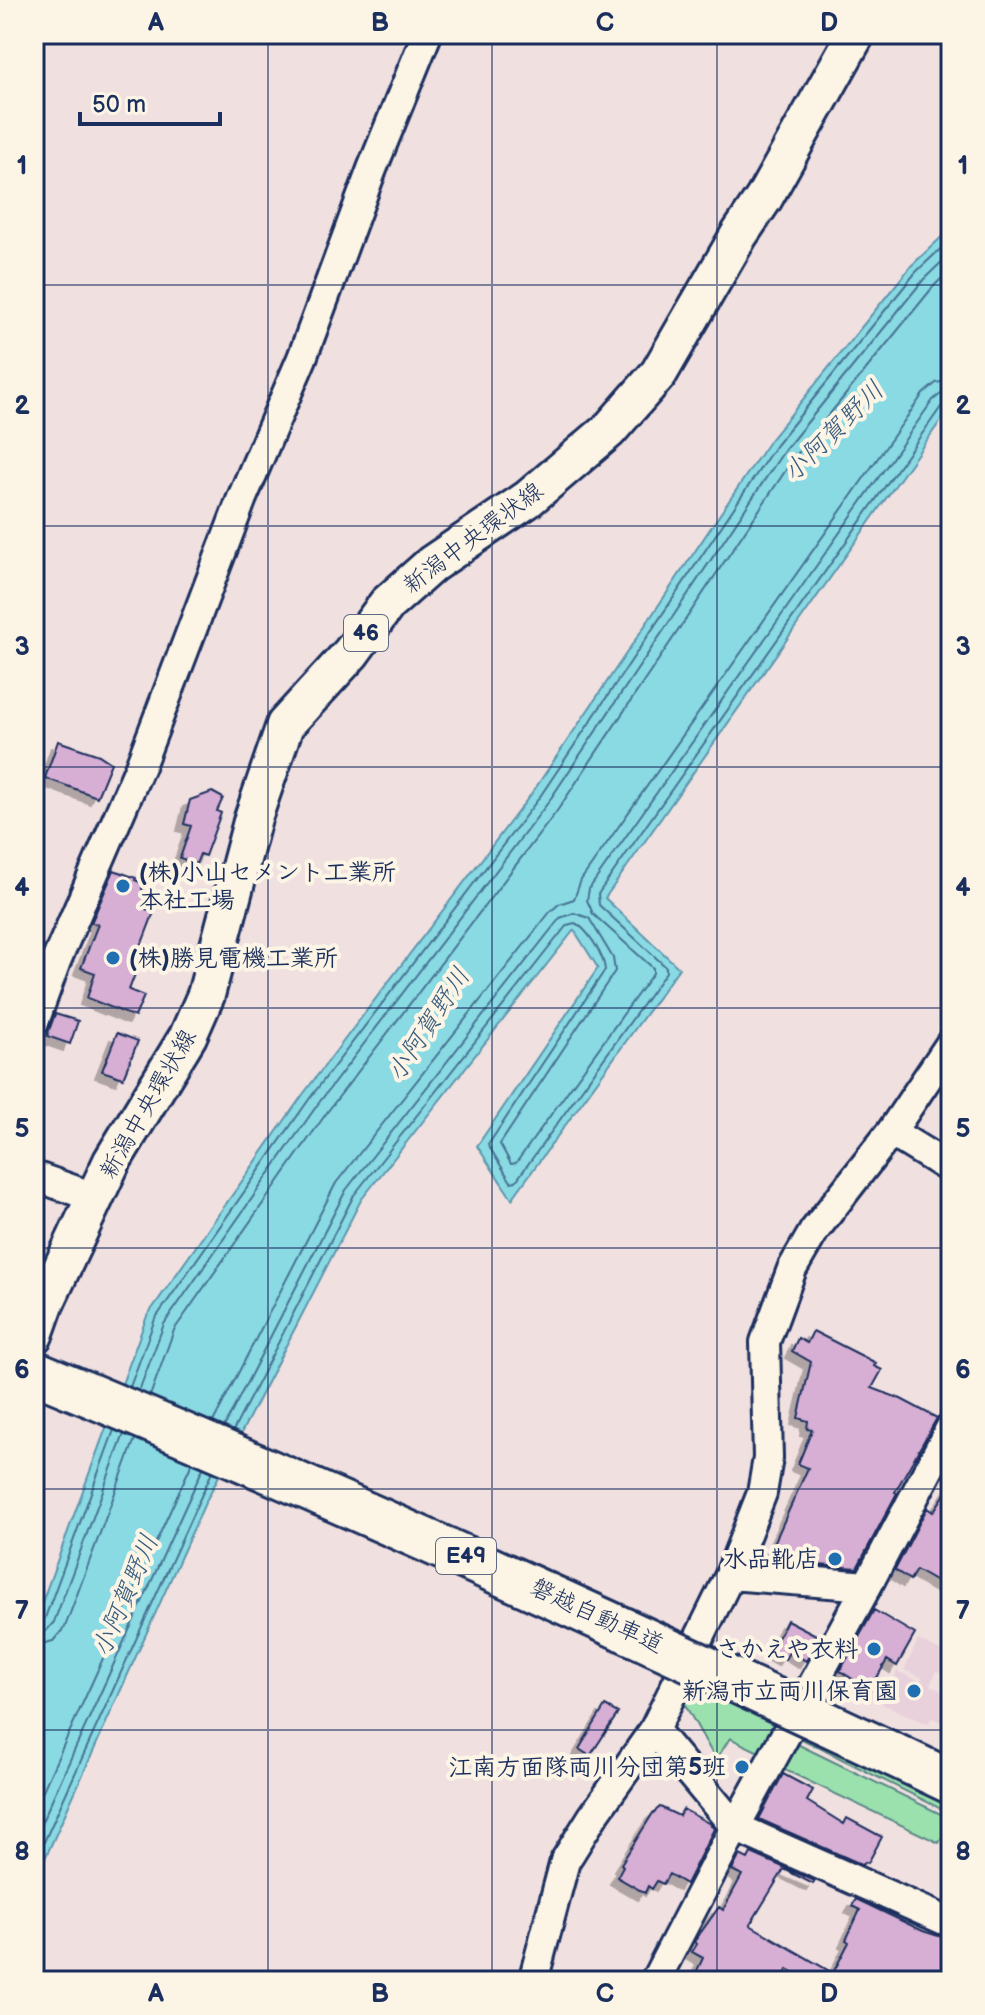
<svg xmlns="http://www.w3.org/2000/svg" width="985" height="2015" viewBox="0 0 985 2015" font-family="'Balsamiq Sans','Klee One',sans-serif">
<style>
.built{fill:#e9d1dc}
.green{fill:#9be1ae;stroke:#5b8886;stroke-width:2}
.water{fill:#89dae3;stroke:#5d96ae;stroke-width:2}
.lines{fill:none;stroke-linecap:round;stroke-linejoin:round}
.shore{stroke:#477393;stroke-width:2}
.building{fill:#d7aed4;stroke:#1b2f5e;stroke-width:2;filter:url(#shadow)}
.minor-casing{stroke:#1b2f5e;stroke-width:34}
.major-casing{stroke:#1b2f5e;stroke-width:42}
.highway-casing{stroke:#1b2f5e;stroke-width:48}
.minor{stroke:#fcf5e5;stroke-width:28}
.major{stroke:#fcf5e5;stroke-width:36}
.highway{stroke:#fcf5e5;stroke-width:42}
.highway-bridge-casing{stroke:#1b2f5e;stroke-width:48;stroke-linecap:butt}
.highway-bridge{stroke:#fcf5e5;stroke-width:42}
.grid{fill:none;stroke:#1b2f5e;stroke-width:2;stroke-opacity:0.55}
.poi-dot{fill:#1f6fb2;stroke:#fcf5e5;stroke-width:3}
.labels{text-anchor:middle;dominant-baseline:central;stroke-width:8;stroke-linejoin:round;paint-order:stroke}
.shield{fill:#fcf5e5;stroke:#5e6a86;stroke-width:2}
.shield-label{font-size:22px;font-weight:bold;fill:#1b2f5e}
.street-label{font-size:24px;fill:#1b2f5e;stroke:#fcf5e5}
.poi-label{font-size:24px;font-weight:bold;fill:#1b2f5e;stroke:#fcf5e5;text-anchor:end}
.water-label{font-size:26px;font-style:italic;fill:#365a7f;stroke:#fcf5e5}
.neatline{fill:none;stroke:#1b2f5e;stroke-width:3}
.grid-label{font-size:26px;text-anchor:middle;font-weight:bold;fill:#1b2f5e}
</style>
<defs>
<filter id="shadow"><feDropShadow dx="-7" dy="7" stdDeviation="0" flood-color="#0004"/></filter>
</defs>
<rect width="100%" height="100%" fill="#f1e0e0"/>
<filter id="ink" filterUnits="userSpaceOnUse"><feTurbulence type="fractalNoise" baseFrequency=".0125" numOctaves="2"/><feDisplacementMap in="SourceGraphic" scale="16" xChannelSelector="R" yChannelSelector="G"/><feConvolveMatrix kernelMatrix="1 2 1 2 8 2 1 2 1" color-interpolation-filters="sRGB"/></filter>
<g filter="url(#ink)">
<path class="built" d="M918 1640 951 1656V1666L946 1674 937 1671 930 1685 951 1695V1734L941 1729 943 1723 932 1718 928 1724 882 1704 897 1671 921 1682 922 1677 904 1670Z"/>
<path class="green" d="M702 1679 785 1723 767 1756 730 1738 716 1760 684 1703Z
M800 1726 951 1798V1814L794 1735Z
M793 1742 951 1819 939 1843 781 1768Z"/>
<path class="water" d="M951 228V406L605 898 679 968 512 1199 477 1146 598 968 574 930 361 1200 205 1503 34 1883V1624L147 1316 304 1093 532 793 770 440 911 266Z"/>
<g class="lines">
<path class="shore" d="M130 1387 155 1319 310 1098 539 798 776 445 916 272 951 239
M139 1391 164 1324 318 1104 547 804 784 451 924 279 951 253
M150 1396 174 1330 328 1111 557 811 794 458 933 287 951 269
M213 1422 336 1183 550 912 559 904 574 899 581 880 923 394 936 383 951 380
M224 1427 346 1190 560 918 574 913 589 918 613 958 615 971 500 1144 511 1164 516 1163 653 973V968L593 914 587 900 589 889 933 400 941 394 951 392
M233 1431 354 1195 567 925 575 923C588 929 604 956 605 970L488 1145 511 1182 516 1181 666 972V967L599 905 598 894 941 407 951 403
M34 1624 40 1623 45 1618 114 1430
M34 1634 46 1631 54 1622 124 1434
M34 1646 53 1641 65 1627 135 1439
M34 1810 192 1463
M34 1839 203 1468
M34 1864 212 1472"/>
</g>
<path class="building" d="M58 741 99 755 111 763 97 797 45 778Z
M212 792 223 798 217 811 221 813 205 856 200 854 196 864 180 858 191 826 184 824 190 800Z
M114 870 136 878 135 880 144 884 142 888 146 909 154 912 141 946 145 948 129 990 144 996 135 1017 87 998 95 973 81 968 98 924 91 923Z
M55 1014 78 1021 70 1044 47 1036Z
M117 1033 138 1041 123 1078 102 1071Z
M813 1331 876 1363 874 1366 882 1370 872 1388 901 1399 937 1418 895 1492 897 1493 857 1568 766 1561 808 1468 798 1464 812 1430 807 1429 808 1421 798 1418 811 1362 792 1351 798 1338 807 1343Z
M951 1485V1590L916 1570 910 1580 895 1570 927 1508 933 1512Z
M874 1610 915 1634 897 1666 887 1660 870 1690 840 1671Z
M787 1620 820 1637 806 1661 790 1651 785 1659 771 1652Z
M605 1706 618 1713 590 1756 579 1749Z
M783 1774 813 1790 807 1801 844 1824 847 1818 882 1837 868 1863 865 1862 863 1865 759 1819Z
M660 1807 679 1816 683 1809 710 1824 714 1829 686 1884 669 1874 663 1884 657 1881 652 1889 648 1886 645 1893 617 1877 623 1866 621 1864 653 1813Z
M751 1853 815 1881 813 1884 784 1869 750 1925 833 1973 849 1942 846 1940 860 1910 852 1906 856 1899 923 1931 951 1940 942 1959 951 1964V1981H810L788 1969 780 1981H692L703 1958 692 1952 697 1944 694 1942 719 1907 723 1910 742 1875 732 1870 740 1855 748 1859Z"/>
<g class="lines">
<defs>
<path id="minor" d="M34 1022 56 961 140 766 242 498 302 358 372 169 427 34
M891 1132 951 1169
M34 1176 96 1198
M730 1575 867 1586
M654 1730 735 1827 951 1923
M533 1981 565 1861 593 1816 654 1730 730 1575 762 1493 768 1458 765 1342 792 1269 814 1231 891 1132 951 1043
M655 1981 735 1827 867 1586 951 1427"/>
<path id="major" d="M34 1335 45 1304 112 1161 188 1036 206 995 253 818 285 725 351 653 387 604 432 564 528 499 609 430 659 373 739 235 764 198 856 34"/>
<path id="highway" d="M892 1754 951 1782"/>
</defs>
<use href="#minor" class="minor-casing"/>
<use href="#major" class="major-casing"/>
<use href="#highway" class="highway-casing"/>
<use href="#minor" class="minor"/>
<use href="#major" class="major"/>
<use href="#highway" class="highway"/>
<defs>
<path id="highway-bridge" d="M34 1372C324 1491 608 1621 892 1754"/>
</defs>
<use href="#highway-bridge" class="highway-bridge-casing"/>
<use href="#highway-bridge" class="highway-bridge"/>
</g>
</g>
<path class="grid" d="M268 34V1981M492 34V1981M717 34V1981M34 285H951M34 526H951M34 767H951M34 1008H951M34 1248H951M34 1489H951M34 1730H951"/>
<g class="poi-dot">
<circle cx="123" cy="886" r="8"/>
<circle cx="113" cy="958" r="8"/>
<circle cx="835" cy="1559" r="8"/>
<circle cx="874" cy="1649" r="8"/>
<circle cx="914" cy="1691" r="8"/>
<circle cx="742" cy="1767" r="8"/>
</g>
<g class="labels">
<g class="shield">
<rect x="344" y="615" width="44" height="36" rx="6"/>
<rect x="436" y="1538" width="60" height="36" rx="6"/>
</g>
<g class="shield-label">
<text x="366" y="633">46</text>
<text x="466" y="1556">E49</text>
</g>
<g class="street-label">
<text transform="translate(473 538) rotate(-37)">新潟中央環状線</text>
<text transform="translate(148 1104) rotate(-60)">新潟中央環状線</text>
<text transform="translate(597 1616) rotate(25)">磐越自動車道</text>
</g>
<g class="poi-label">
<text x="139" y="872" text-anchor="start">(株)小山セメント工業所<tspan x="139" dy="28">本社工場</tspan></text>
<text x="129" y="958" text-anchor="start">(株)勝見電機工業所</text>
<text x="819" y="1559">水品靴店</text>
<text x="858" y="1649">さかえや衣料</text>
<text x="898" y="1691">新潟市立両川保育園</text>
<text x="726" y="1767">江南方面隊両川分団第5班</text>
</g>
<g class="water-label">
<text transform="translate(834 432) rotate(-45)">小阿賀野川</text>
<text transform="translate(429 1025) rotate(-57)">小阿賀野川</text>
<text transform="translate(126 1596) rotate(-67)">小阿賀野川</text>
</g>
</g>
<rect width="985" height="2015" fill="none" stroke="#fcf5e5" stroke-width="88"/>
<path d="M80 112v12h140v-12" fill="none" stroke="#1b2f5e" stroke-width="4"/>
<text x="92" y="112" font-size="24" fill="#1b2f5e" stroke="#fcf5e5" stroke-width="6" paint-order="stroke">50 m</text>
<rect x="44" y="44" width="897" height="1927" class="neatline"/>
<g class="grid-label">
<text x="156" y="31">A</text>
<text x="380" y="31">B</text>
<text x="605" y="31">C</text>
<text x="829" y="31">D</text>
<text x="22" y="174">1</text>
<text x="963" y="174">1</text>
<text x="22" y="414">2</text>
<text x="963" y="414">2</text>
<text x="22" y="655">3</text>
<text x="963" y="655">3</text>
<text x="22" y="896">4</text>
<text x="963" y="896">4</text>
<text x="22" y="1137">5</text>
<text x="963" y="1137">5</text>
<text x="22" y="1378">6</text>
<text x="963" y="1378">6</text>
<text x="22" y="1619">7</text>
<text x="963" y="1619">7</text>
<text x="22" y="1860">8</text>
<text x="963" y="1860">8</text>
<text x="156" y="2002">A</text>
<text x="380" y="2002">B</text>
<text x="605" y="2002">C</text>
<text x="829" y="2002">D</text>
</g>
</svg>
